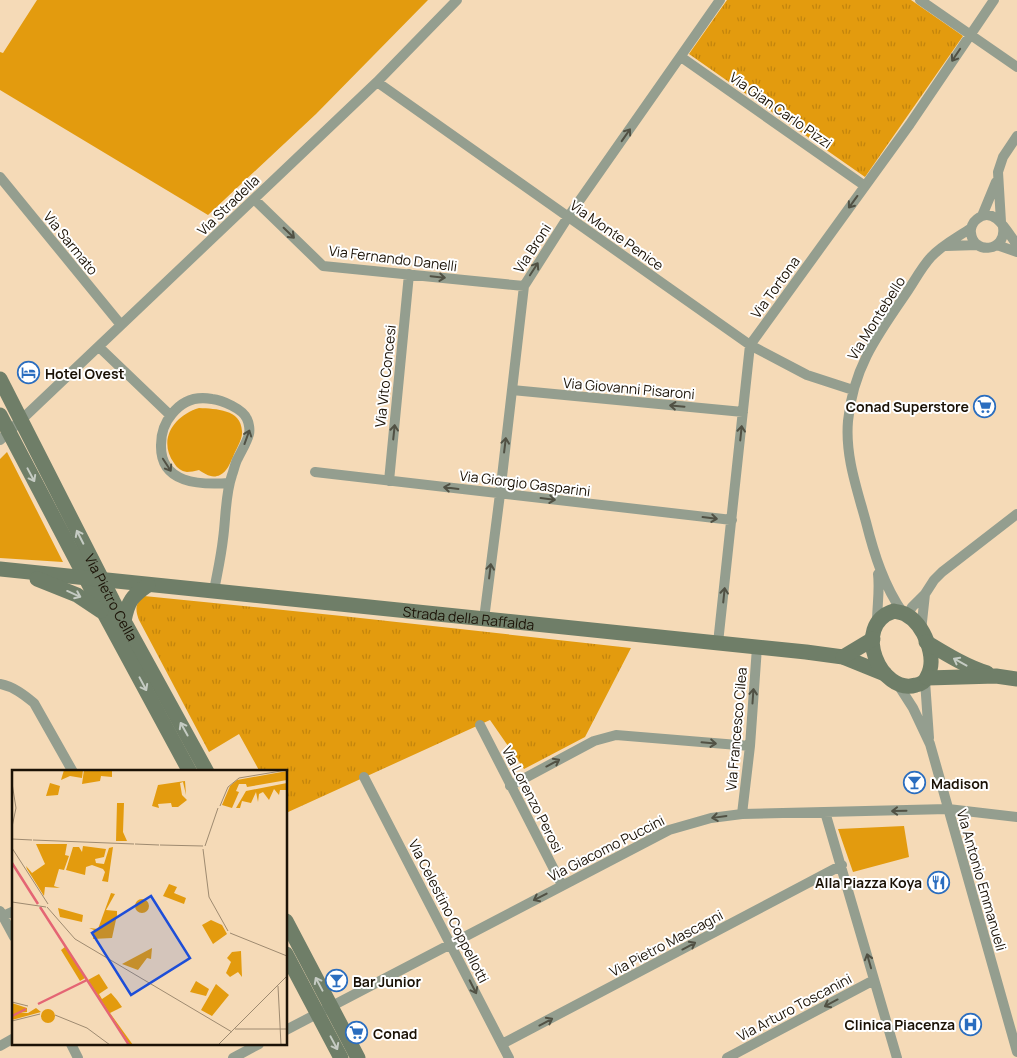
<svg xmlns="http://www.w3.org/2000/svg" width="1017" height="1058" viewBox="0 0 1017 1058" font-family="Manrope,sans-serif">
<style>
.grass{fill:#e39b0e}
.park{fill:url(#park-tufts)}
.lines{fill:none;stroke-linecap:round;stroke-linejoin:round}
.street{stroke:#949e8f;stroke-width:10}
.secondary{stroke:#6f7e68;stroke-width:15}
.oneway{stroke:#515144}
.oneway2{stroke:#c5cbc3}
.labels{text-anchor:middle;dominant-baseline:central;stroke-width:4;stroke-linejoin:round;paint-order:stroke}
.street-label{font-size:14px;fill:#1b1206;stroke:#fff}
.poi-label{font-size:14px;font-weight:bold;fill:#1b1206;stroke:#fff;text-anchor:start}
.inset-river{fill:none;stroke:#e46574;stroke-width:2.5}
.inset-road{fill:none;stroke:#9e8a70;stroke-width:1}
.view{fill:#1d4ed8;fill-opacity:0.15;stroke:#1d4ed8;stroke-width:2.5}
.inset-edge{fill:none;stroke:#1b1206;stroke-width:2.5}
</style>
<defs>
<pattern id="park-tufts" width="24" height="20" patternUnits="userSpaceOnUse" patternTransform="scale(1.25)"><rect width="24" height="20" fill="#e39b0e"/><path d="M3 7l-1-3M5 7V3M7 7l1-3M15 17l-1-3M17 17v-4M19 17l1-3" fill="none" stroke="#c2840c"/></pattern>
</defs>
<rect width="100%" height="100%" fill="#f5dab7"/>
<path class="grass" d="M37 0H428L316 114 208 215 0 90V52L3 53Z
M199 408C216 409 241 409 242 431 243 439 236 449 233 457 230 463 227 472 220 475 212 479 205 474 199 470 195 471 190 472 187 472 181 471 177 468 174 463 157 439 175 415 199 408Z
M7 452 63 562 0 558V459Z
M904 826 909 857 853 872 838 829Z"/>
<path class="park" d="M727 0H911L963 36 865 177 689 54Z
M144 596 342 616 631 648 585 737 524 769 490 720 286 813V772H260L239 734 209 752 139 620C135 610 135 603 144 596Z"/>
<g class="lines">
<path class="street" d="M920 0 1017 67
M681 57 865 186
M377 82 750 345 807 375 853 390
M0 177 121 325
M254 199 323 266 524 286
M982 216 996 182
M1001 222 998 172 1003 157 1017 136
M1003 227C1007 252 973 255 971 233 970 228 973 222 977 219 994 204 1008 233 1017 245
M997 245 1017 252
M946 246 978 245
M99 347 170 415
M512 390 743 412
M0 440 377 82 457 0
M315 472 732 520
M389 481 409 274
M214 591C217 574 221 557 223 539 226 518 225 495 232 475 234 470 235 463 238 458 242 450 247 442 249 434 250 430 249 423 247 419 243 409 222 400 212 399 196 396 182 401 172 414 165 422 161 434 161 445 160 484 200 485 229 483
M903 613C884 586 874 554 866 522 857 489 845 456 848 421 853 369 876 337 905 295 914 282 921 268 931 257 942 245 958 237 971 228
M907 616 912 607 925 594 934 580 942 572 1017 514
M484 619 500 494 524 286 568 217 720 0
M877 623C877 606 880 590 878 574
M921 631 925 594
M718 643 750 345 910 124 994 0
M925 681 929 738
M897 683 913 708 930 744 1017 1052
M0 684C14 687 23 694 34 703L73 772
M480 725 562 885
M364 777 509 1058
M510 786 594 741 616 735 750 746
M825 812 897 1058
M742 814 750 746 757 647
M0 911 14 937
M3 916 14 911
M286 1030 669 830 711 818 742 814 948 809 1017 817
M71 1044 78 1058
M502 1044 842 865
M0 1046 14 1038
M233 1058 259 1044
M727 1058 874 980"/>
<g class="secondary">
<path id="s1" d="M0 379 113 601 207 772"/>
<path d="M0 415 104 613 190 772"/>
<path id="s2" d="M0 569 806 652 843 657 885 674"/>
<path d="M37 579 77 595 101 611"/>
<path d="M894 611C897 612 901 612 905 614 924 624 938 658 927 677 925 682 921 684 916 685 881 696 850 625 894 611Z"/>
<path d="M124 621C128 601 132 596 148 585"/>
<path d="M926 642C946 654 965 666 987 673"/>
<path d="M843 657 873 639"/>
<path d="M927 678 996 676 1017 679"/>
<path d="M286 921 358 1058"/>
<path d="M286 954 341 1058"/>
</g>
</g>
<defs><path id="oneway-shaft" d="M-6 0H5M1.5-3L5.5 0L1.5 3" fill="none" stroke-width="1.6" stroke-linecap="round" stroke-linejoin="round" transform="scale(1.25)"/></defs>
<g class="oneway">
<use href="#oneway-shaft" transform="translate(956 55) rotate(124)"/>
<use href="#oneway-shaft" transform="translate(626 135) rotate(-55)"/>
<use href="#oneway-shaft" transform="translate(853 202) rotate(126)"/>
<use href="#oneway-shaft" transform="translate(289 233) rotate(44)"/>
<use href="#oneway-shaft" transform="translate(534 269) rotate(-57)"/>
<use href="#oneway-shaft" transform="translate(438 277) rotate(6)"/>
<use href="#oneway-shaft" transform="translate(677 406) rotate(-175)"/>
<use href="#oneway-shaft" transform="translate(394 432) rotate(-84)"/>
<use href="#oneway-shaft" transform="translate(741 433) rotate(-84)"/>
<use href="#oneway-shaft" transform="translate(247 437) rotate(-70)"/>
<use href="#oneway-shaft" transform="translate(505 445) rotate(-83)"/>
<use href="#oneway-shaft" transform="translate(167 465) rotate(57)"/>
<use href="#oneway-shaft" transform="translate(451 488) rotate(-173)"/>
<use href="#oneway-shaft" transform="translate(548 499) rotate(7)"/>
<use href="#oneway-shaft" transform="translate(710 518) rotate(7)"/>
<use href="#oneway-shaft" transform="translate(490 571) rotate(-83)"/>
<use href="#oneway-shaft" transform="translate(724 595) rotate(-84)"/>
<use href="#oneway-shaft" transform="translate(753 696) rotate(-86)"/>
<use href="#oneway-shaft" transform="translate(709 743) rotate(5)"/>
<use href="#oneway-shaft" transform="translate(553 763) rotate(-28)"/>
<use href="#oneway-shaft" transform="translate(899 811) rotate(179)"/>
<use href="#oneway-shaft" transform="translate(719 817) rotate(172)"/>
<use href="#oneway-shaft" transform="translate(540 897) rotate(153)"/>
<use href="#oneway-shaft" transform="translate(689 946) rotate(-28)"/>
<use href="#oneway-shaft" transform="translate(869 961) rotate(-106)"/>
<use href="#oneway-shaft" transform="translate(473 987) rotate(63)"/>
<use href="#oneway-shaft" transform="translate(831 1003) rotate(152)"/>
<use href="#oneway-shaft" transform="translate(546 1022) rotate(-28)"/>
</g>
<g class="oneway2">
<use href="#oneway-shaft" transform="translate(31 475) rotate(62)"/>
<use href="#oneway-shaft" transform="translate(80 537) rotate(-117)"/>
<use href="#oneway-shaft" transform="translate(74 594) rotate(24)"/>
<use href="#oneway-shaft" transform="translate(960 662) rotate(-151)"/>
<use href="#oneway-shaft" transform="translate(143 684) rotate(62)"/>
<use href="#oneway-shaft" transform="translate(184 729) rotate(-119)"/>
<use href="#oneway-shaft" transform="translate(319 984) rotate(-118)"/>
<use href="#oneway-shaft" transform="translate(334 1043) rotate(62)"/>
</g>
<defs>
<symbol id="hotel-ring" viewBox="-11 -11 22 22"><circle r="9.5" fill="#fff" stroke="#2a6dbf" stroke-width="1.5"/><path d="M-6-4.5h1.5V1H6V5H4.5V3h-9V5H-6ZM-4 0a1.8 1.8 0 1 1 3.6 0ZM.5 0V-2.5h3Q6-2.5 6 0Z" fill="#2a6dbf"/></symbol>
<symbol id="supermarket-ring" viewBox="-11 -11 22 22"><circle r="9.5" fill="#fff" stroke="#2a6dbf" stroke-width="1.5"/><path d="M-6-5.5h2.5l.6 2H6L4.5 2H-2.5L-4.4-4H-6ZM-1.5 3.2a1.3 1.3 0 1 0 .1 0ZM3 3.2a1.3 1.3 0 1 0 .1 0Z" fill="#2a6dbf"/></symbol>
<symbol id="bar-ring" viewBox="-11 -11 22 22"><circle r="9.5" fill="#fff" stroke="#2a6dbf" stroke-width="1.5"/><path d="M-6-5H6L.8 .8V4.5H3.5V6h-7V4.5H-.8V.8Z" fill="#2a6dbf"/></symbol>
<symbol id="restaurant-ring" viewBox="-11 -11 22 22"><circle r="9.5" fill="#fff" stroke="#2a6dbf" stroke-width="1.5"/><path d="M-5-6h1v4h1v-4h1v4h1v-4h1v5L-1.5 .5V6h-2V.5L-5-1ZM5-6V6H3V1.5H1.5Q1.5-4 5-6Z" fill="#2a6dbf"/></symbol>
<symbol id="hospital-ring" viewBox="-11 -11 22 22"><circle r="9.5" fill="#fff" stroke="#2a6dbf" stroke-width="1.5"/><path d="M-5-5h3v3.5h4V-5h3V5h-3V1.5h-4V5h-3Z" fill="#2a6dbf"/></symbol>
</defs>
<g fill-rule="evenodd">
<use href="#hotel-ring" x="16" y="360" width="25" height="25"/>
<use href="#supermarket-ring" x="972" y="394" width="25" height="25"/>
<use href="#bar-ring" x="902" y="770" width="25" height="25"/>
<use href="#restaurant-ring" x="926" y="870" width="25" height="25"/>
<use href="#bar-ring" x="324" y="968" width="25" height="25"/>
<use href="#hospital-ring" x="958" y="1012" width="25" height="25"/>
<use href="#supermarket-ring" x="344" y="1020" width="25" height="25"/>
</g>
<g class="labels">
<g class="street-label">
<text transform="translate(781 110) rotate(35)">Via Gian Carlo Pizzi</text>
<text transform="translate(228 205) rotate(-44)">Via Stradella</text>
<text transform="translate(617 235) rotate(35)">Via Monte Penice</text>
<text transform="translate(71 243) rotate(51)">Via Sarmato</text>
<text transform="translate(532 248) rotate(-57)">Via Broni</text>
<text transform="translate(393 258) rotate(7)">Via Fernando Danelli</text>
<text transform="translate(775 287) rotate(-54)">Via Tortona</text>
<text transform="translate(876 318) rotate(-58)">Via Montebello</text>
<text transform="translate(385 376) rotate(-84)">Via Vito Concesi</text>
<text transform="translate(629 388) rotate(5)">Via Giovanni Pisaroni</text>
<text transform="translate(525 483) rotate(7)">Via Giorgio Gasparini</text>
<text stroke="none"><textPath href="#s1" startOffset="245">Via Pietro Cella</textPath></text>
<text stroke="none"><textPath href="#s2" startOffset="471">Strada della Raffalda</textPath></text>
<text transform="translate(736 729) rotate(-85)">Via Francesco Cilea</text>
<text transform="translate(533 799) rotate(63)">Via Lorenzo Perosi</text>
<text transform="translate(606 848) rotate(-27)">Via Giacomo Puccini</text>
<text transform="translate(982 880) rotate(74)">Via Antonio Emmanueli</text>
<text transform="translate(449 911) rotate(63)">Via Celestino Coppellotti</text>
<text transform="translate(666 943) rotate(-28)">Via Pietro Mascagni</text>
<text transform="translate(794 1007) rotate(-28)">Via Arturo Toscanini</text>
</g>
<g class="poi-label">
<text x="45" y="373">Hotel Ovest</text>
<text x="969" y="406" text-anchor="end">Conad Superstore</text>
<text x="931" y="783">Madison</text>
<text x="922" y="882" text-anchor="end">Alla Piazza Koya</text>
<text x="353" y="981">Bar Junior</text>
<text x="955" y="1024" text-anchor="end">Clinica Piacenza</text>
<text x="373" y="1033">Conad</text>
</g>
</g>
<g transform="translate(12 770)">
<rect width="275" height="275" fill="#f5dab7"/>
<path d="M52 0H71L70 8 58 6 49 10ZM275 1V10L235 17 234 14H227L224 21 227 22 220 38 210 35 218 16 225 10ZM173 11 174 25 171 12 168 13 170 25 175 30 166 37H160L159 33 146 34 147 38 140 36 146 15ZM38 13 48 16 46 25 34 26ZM275 13V27V20H268L267 25 262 19 257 30 251 22 247 24 246 32 244 22 239 33 230 31 228 38H224L234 21ZM105 33H112L111 62 115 71H104ZM24 74H55L53 85 57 86 52 100 47 99 42 116 48 118 33 117 32 126 15 99 14 96 20 103 33 94ZM71 76 94 79 92 87 83 89 84 93 92 94 97 78 101 77 96 112 90 111 93 102 91 99 80 95 74 97 73 105 54 100 61 77H67L70 82ZM157 114 165 117 162 123 174 128 172 134 151 126ZM99 123 103 124 94 140 105 141V145L100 168 81 169 82 160 77 158 86 159ZM46 138 71 145 70 152 48 147ZM199 150 210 155 215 164 201 174 190 155ZM53 177 73 208 68 211 49 180ZM229 181 230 207 226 202 218 207 214 203 219 192 215 188 220 182ZM87 204 96 218 87 224 90 229 99 223 105 230 110 237 98 243 121 275H118L76 210ZM184 211 197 219 194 226 178 222ZM0 233 15 238V242L7 243H16L24 238 29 242 0 250ZM29 246a7 7 0 1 1 14 0a7 7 0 1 1-14 0Z" fill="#e39b0e"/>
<path d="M72 0H100V7L89 6 88 11 70 14ZM123 136a7 7 0 1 1 14 0a7 7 0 1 1-14 0ZM140 178 139 189 135 188 126 200 110 194ZM204 214 217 225 200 246 189 240Z" fill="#e39b0e"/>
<path class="inset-river" d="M0 93 26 134M28 137 117 275M26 234 75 210M0 246 14 239"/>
<path class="inset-road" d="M0 13 4 38 0 57M208 36 216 17 227 8 275 0M0 69 20 70M21 70 122 74M123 74 147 75M148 75 191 76M193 76 206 38M0 78 36 134M191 79 197 127 216 161M0 132 34 137M35 137 63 169 220 262M218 163 275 186M266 216 269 275M0 232 16 236M43 245 75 258 98 275M0 251 28 244M223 259H275M206 275 275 206"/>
<path class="view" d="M139 126 178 188 119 225 80 163Z"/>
<rect width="275" height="275" class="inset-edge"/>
</g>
</svg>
